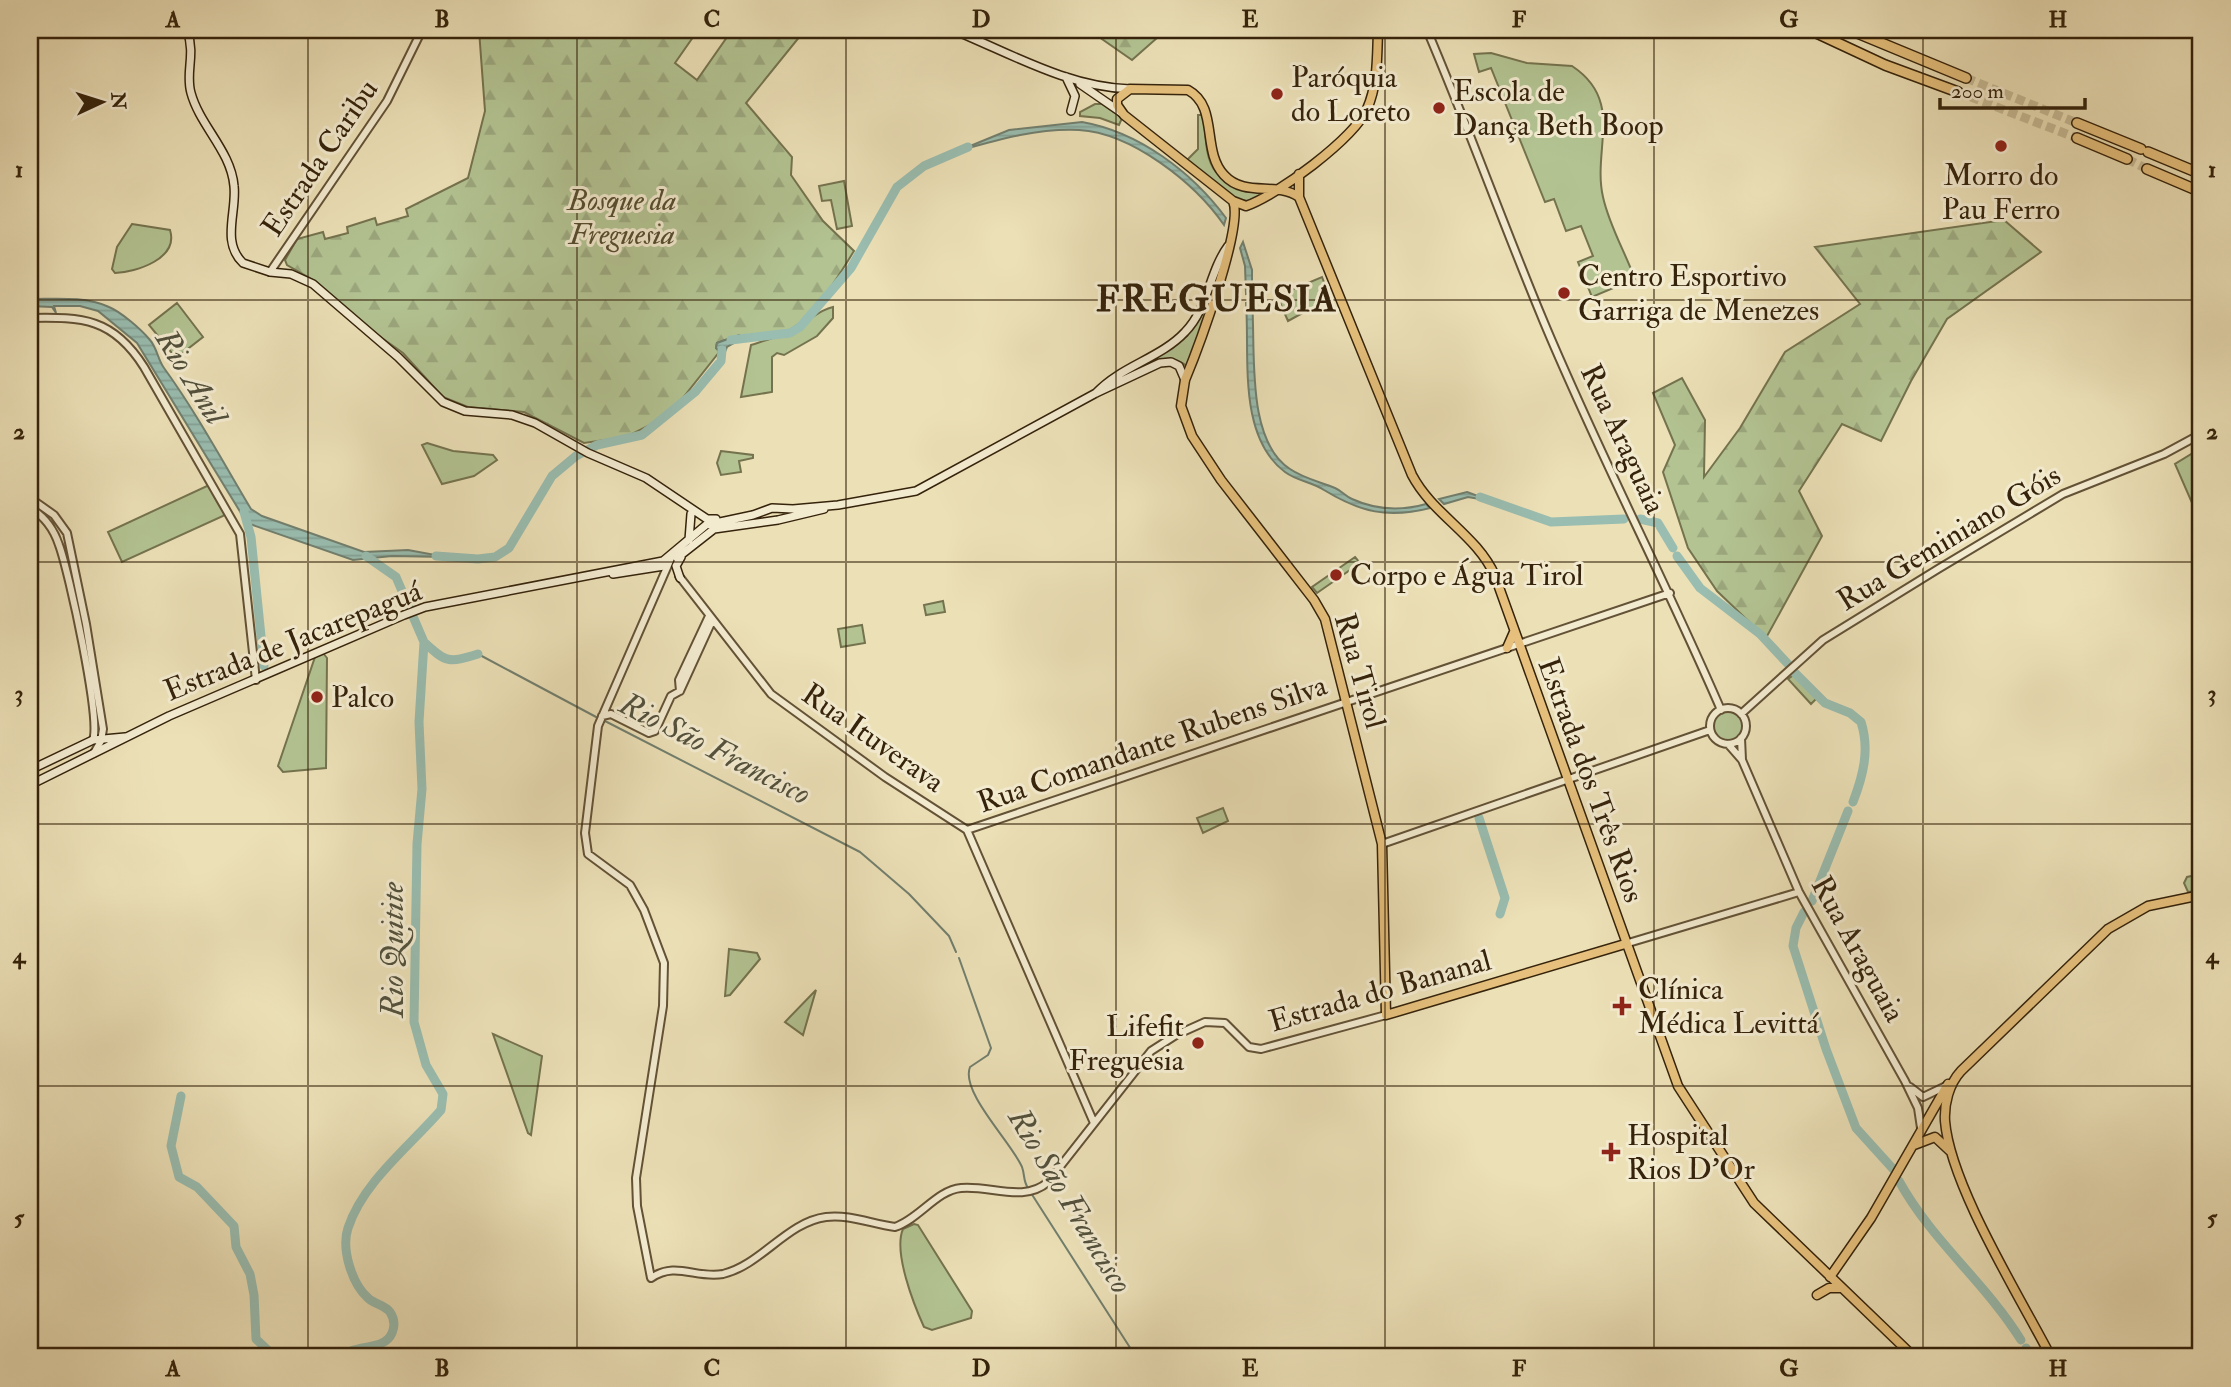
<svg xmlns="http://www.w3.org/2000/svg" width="2231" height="1387" viewBox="0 0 2231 1387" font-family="'IM FELL Double Pica',serif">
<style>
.green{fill:#b3c392;stroke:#74734e;stroke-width:2}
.forest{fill:url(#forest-firs);stroke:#74734e;stroke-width:2}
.water{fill:url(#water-rules);stroke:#717f6e;stroke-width:2}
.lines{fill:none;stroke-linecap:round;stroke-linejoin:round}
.stream{stroke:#717f6e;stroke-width:2}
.river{stroke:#99bdb0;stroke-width:9}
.motorway-tunnel{stroke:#c7ba95;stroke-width:9;stroke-dasharray:9 4.5;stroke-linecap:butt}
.tertiary-casing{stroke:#635236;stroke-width:10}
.secondary-casing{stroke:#35230b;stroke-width:10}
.primary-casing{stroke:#35230b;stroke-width:11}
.motorway-casing{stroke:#35230b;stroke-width:12}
.tertiary{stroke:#f3ebd0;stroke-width:6}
.secondary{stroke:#f3ebd0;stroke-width:7}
.primary{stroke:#e6c07c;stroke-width:8}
.motorway{stroke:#e6c07c;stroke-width:9}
.grid{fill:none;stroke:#35230b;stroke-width:2;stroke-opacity:0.55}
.poi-dot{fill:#8f2418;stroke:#f3ebd0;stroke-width:2.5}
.labels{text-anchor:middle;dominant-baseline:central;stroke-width:6;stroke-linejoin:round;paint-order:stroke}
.poi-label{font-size:30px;fill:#35230b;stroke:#f3ebd0;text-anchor:start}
.street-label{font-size:30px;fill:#35230b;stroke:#f3ebd0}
.park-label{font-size:30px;font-style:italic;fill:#544b2d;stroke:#f3ebd0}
.water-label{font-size:32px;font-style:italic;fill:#53513d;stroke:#f3ebd0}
.district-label{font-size:37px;font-weight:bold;letter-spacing:2px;fill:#35230b;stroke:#f3ebd0}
.neatline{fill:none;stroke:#35230b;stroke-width:2.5}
.grid-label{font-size:23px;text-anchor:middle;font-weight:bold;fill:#35230b}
</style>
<defs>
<pattern id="forest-firs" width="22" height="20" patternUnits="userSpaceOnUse" patternTransform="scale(1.75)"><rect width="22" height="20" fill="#b3c392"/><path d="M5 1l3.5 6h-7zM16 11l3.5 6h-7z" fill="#9ba77d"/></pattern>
<pattern id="water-rules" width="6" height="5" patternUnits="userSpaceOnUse" patternTransform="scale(1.75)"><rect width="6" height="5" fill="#99bdb0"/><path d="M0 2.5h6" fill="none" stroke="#84a296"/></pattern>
</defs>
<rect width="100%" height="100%" fill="#ece0b7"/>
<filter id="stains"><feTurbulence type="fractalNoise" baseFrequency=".00286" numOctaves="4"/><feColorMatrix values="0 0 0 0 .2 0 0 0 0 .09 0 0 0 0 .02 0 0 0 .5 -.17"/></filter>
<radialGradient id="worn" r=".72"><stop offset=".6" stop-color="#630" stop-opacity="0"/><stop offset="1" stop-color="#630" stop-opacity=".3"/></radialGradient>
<path class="green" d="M1491 53 1527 63 1572 66C1625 101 1592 149 1603 197 1609 225 1625 252 1635 279L1592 297 1578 262 1593 256 1581 226 1566 231 1554 199 1545 202 1491 68 1479 72 1474 54Z
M1095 104H1102L1122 118 1119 125 1100 118 1080 116V112Z
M1198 115H1204C1207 175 1210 180 1270 192L1248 201 1235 199 1187 160 1198 149Z
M844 181 852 226 837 229 831 200 822 201 819 186Z
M132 224 170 230C179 259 136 272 115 273L112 269 117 247Z
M1322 277 1330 298 1288 321 1277 296Z
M1215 278 1217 281 1188 367C1164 347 1148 368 1124 377L1125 373 1187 336 1201 316Z
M177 303 203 337 176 358 149 325Z
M833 307V318L817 336 784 355 777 353 772 357V392L741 397 751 345C769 339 788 334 804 323 815 316 820 310 833 307Z
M427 443 453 451 493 455 497 460 474 476 442 484 422 445Z
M2201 448V484L2195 487 2196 512 2175 464Z
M721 451 753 455V458L739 461 741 472 721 475 717 463Z
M207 486H210L225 513 223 516 122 562 108 532Z
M1355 557 1360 563 1317 593 1312 587Z
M943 601 945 612 926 615 924 605Z
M862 625 865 643 841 647 838 629Z
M323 653 327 658 326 768 283 772 278 766 315 657Z
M1795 674 1817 698 1811 704 1788 679Z
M1712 726a16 16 0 1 1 32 0a16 16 0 1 1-32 0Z
M1223 808 1228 821 1203 833 1197 818Z
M2201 874V890L2188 892 2184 883 2187 877Z
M729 949 757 953 760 959 730 995 725 996Z
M816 990 803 1035 785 1022Z
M493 1034 542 1056 531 1135 528 1133Z
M914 1224 918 1225 972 1311 971 1318 932 1330 924 1327C914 1305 893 1252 903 1229Z"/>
<path class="forest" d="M479 30H698L675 63 697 80 732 30H805L746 103 792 157 791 175 823 221 854 251C839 275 810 325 782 333 760 339 738 333 717 343L716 348 720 351 682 399 656 422 626 437 584 443 524 412 468 407 443 397 403 353 365 326 315 281 287 265 285 260 297 239 323 232 325 239 348 233 347 227 375 218 377 225 408 216 406 209 468 178 485 111Z
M1089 30H1166L1132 60Z
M2004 220 2041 252 1947 319 1911 381 1881 441 1842 424 1799 491 1822 536 1766 638 1717 591 1688 548 1663 472 1675 445 1653 393 1682 378 1705 420 1704 477 1740 428 1785 352 1860 304 1815 247Z"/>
<path class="water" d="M1082 122C1139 132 1192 172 1226 218L1224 225C1195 183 1132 133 1079 130 1037 128 997 140 958 151L1009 130Z
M1243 242 1252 270V293L1246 294 1245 266 1240 248Z
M30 299C56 299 85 296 109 307 121 312 141 329 150 340 157 348 158 360 164 368 196 412 223 462 251 509L262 516 364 552 408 550 446 557 392 556 353 560 247 523 137 343 98 311 80 306H54L56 313 52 307 30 306Z
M1252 301C1256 348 1245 440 1290 469 1303 478 1320 482 1335 488 1342 491 1345 496 1352 499 1376 510 1401 511 1426 504L1430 508C1388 519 1360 512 1324 490 1312 482 1297 481 1285 472 1237 436 1250 355 1246 303Z
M739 335 743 338 727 347 721 361 722 355 716 348 717 343Z
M1467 492 1491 501 1468 497 1444 504 1439 499Z"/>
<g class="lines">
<path class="stream" d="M478 654 598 718
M603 720 860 852 909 894 949 936 956 952
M959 958 991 1048 988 1055 970 1067C960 1092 1012 1143 1022 1167 1025 1175 1023 1181 1028 1188
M1031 1193 1136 1357"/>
<path class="river" d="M731 340 790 333 800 327 851 268 897 187 924 166 968 147
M1480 497 1551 522 1624 519
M244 512 251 537 264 666
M1640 519 1658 523 1673 548
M436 556 478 559 495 557 509 548 552 476 576 456 597 445 642 435 695 392 721 361 722 350
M1677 556 1700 588 1760 634 1788 664
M424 642C446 663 449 663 478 654
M1795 673 1825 703 1850 713 1861 722C1870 750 1863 776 1853 802
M1479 818 1505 898 1500 914
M1812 901 1848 811
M1804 912 1796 928 1793 946 1826 1049 1856 1128 1894 1170
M181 1096 171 1146 179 1177 197 1187 234 1226 236 1247 250 1274 254 1295 256 1339 275 1357
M1899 1181C1932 1241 1985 1282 2021 1340
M2026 1348 2032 1357
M341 1357C355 1343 384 1352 392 1333 395 1326 394 1318 390 1312 385 1305 374 1304 368 1298 352 1284 341 1249 348 1228 363 1182 410 1146 441 1110L443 1094 426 1065 414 1022 417 844 422 789 419 722 424 642 396 577 366 556"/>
<path class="motorway-tunnel" d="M1966 78 2077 123
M1958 92 2077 138
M2127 159 2147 169"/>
<defs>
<path id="tertiary" d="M1427 30C1468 126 1503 224 1543 320 1598 452 1664 578 1721 710
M270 272 387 101 422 30
M30 318C83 317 113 318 144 367L240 534 256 680
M30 498 54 515 67 533 86 624 103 729 101 741 94 753
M30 508C44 516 54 530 59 545 69 572 101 719 93 740
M672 556 598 726 585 833 588 854 630 885 644 910 664 963 663 1006 636 1178 637 1206 651 1278C676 1261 696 1279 723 1274 761 1265 787 1222 826 1217 849 1214 872 1224 895 1227 919 1219 937 1190 961 1188 990 1185 1024 1203 1048 1182L1151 1051 1176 1035 1205 1022 1225 1023 1249 1047 1261 1049 1386 1015
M679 576 771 694 885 777 967 830 1094 1123
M680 691 679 680 709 616
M1710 726a18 18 0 1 1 36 0a18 18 0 1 1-36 0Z
M1741 714 1823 640 1938 569 2063 494 2164 454 2201 434
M602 716 611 714 649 733 655 731 671 696 680 691 712 621
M1741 738 1742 760
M1728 744 1742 760 1799 892 1905 1081 1918 1108 1921 1128
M967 830 1670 593
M1382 844 1710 730
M1625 944 1799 892
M1910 1087 1923 1097 1946 1086"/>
<path id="secondary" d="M187 30C196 56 185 72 191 93 200 126 231 151 234 186 237 212 221 242 243 263L270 272 291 274 313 284 398 357 443 402 465 411 512 415 535 423 588 453 646 478 707 519H716
M953 30C1010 53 1067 87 1130 89
M1066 77 1075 96 1071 111
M1080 84 1122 113
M1096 393C1121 366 1161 358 1185 332 1208 309 1209 272 1228 246
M689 540 691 514
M677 558 714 529 778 520 824 509
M613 574 664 566
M680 578 676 566 681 557
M30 770 93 740 125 737
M30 785 169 716 404 615 425 607 663 561 706 525 753 515 772 508 793 509 838 505 916 491 1096 393 1160 363 1171 362 1179 366 1185 380"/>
<path id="primary" d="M1299 174V197L1412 475C1433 515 1477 535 1495 576L1678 1086 1754 1203 1914 1357
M1299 197C1276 181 1245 198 1224 175 1201 150 1219 107 1188 90L1130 89 1117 99V105L1124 115 1233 201 1246 206C1278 195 1353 139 1367 109 1378 84 1377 57 1378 30
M1233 201C1244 226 1197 351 1185 380L1181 406 1192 436 1221 480 1314 600 1325 619 1382 844 1386 1015 1625 944
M1507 648 1514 632
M1914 1145 1935 1137 1950 1151
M1830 1277 1871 1218 1948 1084
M1817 1295 1829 1288H1841
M2051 1357C2020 1297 1950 1185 1945 1121 1944 1104 1949 1084 1961 1071L2108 929 2148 906 2201 895"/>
<path id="motorway" d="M1810 30 1885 65 1958 92
M1850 30 1966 78
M2077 123 2141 149
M2077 138 2127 159
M2148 152 2201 174
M2147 169 2201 192"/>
</defs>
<use href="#tertiary" class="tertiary-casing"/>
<use href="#secondary" class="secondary-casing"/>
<use href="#primary" class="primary-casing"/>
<use href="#motorway" class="motorway-casing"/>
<use href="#tertiary" class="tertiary"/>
<use href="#secondary" class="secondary"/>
<use href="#primary" class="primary"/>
<use href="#motorway" class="motorway"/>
</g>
<path class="grid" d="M308 30V1357M577 30V1357M846 30V1357M1116 30V1357M1385 30V1357M1654 30V1357M1923 30V1357M30 300H2201M30 562H2201M30 824H2201M30 1086H2201"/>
<g class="poi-dot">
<circle cx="1277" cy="94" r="7"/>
<circle cx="1439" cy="108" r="7"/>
<circle cx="2001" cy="146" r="7"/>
<circle cx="1564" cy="293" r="7"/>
<circle cx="1336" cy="575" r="7"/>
<circle cx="317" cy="697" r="7"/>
<path d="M1618.5 995.5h7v7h7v7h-7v7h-7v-7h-7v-7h7z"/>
<circle cx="1198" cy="1043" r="7"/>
<path d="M1607.5 1141.5h7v7h7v7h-7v7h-7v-7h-7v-7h7z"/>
</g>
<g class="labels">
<g class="poi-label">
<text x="1291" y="77">Paróquia<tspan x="1291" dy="34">do Loreto</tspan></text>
<text x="1453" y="91">Escola de<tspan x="1453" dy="34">Dança Beth Boop</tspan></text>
<text x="2001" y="175" text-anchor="middle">Morro do<tspan x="2001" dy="34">Pau Ferro</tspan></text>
<text x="1578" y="276">Centro Esportivo<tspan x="1578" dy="34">Garriga de Menezes</tspan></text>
<text x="1350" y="575">Corpo e Água Tirol</text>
<text x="331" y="697">Palco</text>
<text x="1638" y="989">Clínica<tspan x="1638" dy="34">Médica Levittá</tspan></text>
<text x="1184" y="1026" text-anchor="end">Lifefit<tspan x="1184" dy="34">Freguesia</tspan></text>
<text x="1627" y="1135">Hospital<tspan x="1627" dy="34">Rios D'Or</tspan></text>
</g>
<g class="street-label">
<text transform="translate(320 158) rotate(-56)">Estrada Caribu</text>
<text transform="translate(1623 439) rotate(65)">Rua Araguaia</text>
<text transform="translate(1949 538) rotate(-31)">Rua Geminiano Góis</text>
<text transform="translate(293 641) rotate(-22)">Estrada de Jacarepaguá</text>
<text transform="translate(1360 671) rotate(74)">Rua Tirol</text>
<text transform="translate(873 738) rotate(35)">Rua Ituverava</text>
<text transform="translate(1152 744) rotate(-19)">Rua Comandante Rubens Silva</text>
<text transform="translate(1591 780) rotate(70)">Estrada dos Três Rios</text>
<text transform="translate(1858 949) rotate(61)">Rua Araguaia</text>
<text transform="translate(1380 991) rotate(-16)">Estrada do Bananal</text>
</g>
<g class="park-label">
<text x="622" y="200">Bosque da<tspan x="622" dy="34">Freguesia</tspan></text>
</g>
<g class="water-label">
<text transform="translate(191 377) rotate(58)">Rio Anil</text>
<text transform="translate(715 749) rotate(27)">Rio São Francisco</text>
<text transform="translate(393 950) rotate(-90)">Rio Quitite</text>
<text transform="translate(1070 1201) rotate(59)">Rio São Francisco</text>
</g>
<g class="district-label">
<text x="1217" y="299">FREGUESIA</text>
</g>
</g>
<rect width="2231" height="1387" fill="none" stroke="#ece0b7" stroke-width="77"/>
<g transform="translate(102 102) rotate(86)" stroke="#f3ebd0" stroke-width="5" paint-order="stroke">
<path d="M0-5L12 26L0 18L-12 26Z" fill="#35230b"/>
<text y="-10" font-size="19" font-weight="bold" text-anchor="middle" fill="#35230b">N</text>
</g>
<path d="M1940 98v10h145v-10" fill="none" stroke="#35230b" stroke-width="3.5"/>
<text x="1951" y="98" font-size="21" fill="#35230b" stroke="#f3ebd0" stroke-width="5" paint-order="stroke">200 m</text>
<rect x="38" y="38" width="2154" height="1310" class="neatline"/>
<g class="grid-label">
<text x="173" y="27">A</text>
<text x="442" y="27">B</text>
<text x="712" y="27">C</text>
<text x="981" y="27">D</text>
<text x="1250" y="27">E</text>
<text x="1519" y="27">F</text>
<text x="1789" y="27">G</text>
<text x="2058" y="27">H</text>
<text x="19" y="177">1</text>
<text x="2212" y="177">1</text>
<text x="19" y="439">2</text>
<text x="2212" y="439">2</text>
<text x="19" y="701">3</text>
<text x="2212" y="701">3</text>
<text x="19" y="963">4</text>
<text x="2212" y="963">4</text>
<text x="19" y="1225">5</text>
<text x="2212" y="1225">5</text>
<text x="173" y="1376">A</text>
<text x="442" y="1376">B</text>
<text x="712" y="1376">C</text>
<text x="981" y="1376">D</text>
<text x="1250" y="1376">E</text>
<text x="1519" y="1376">F</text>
<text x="1789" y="1376">G</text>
<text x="2058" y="1376">H</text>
</g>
<rect width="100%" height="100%" filter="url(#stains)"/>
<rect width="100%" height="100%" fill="url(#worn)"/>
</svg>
